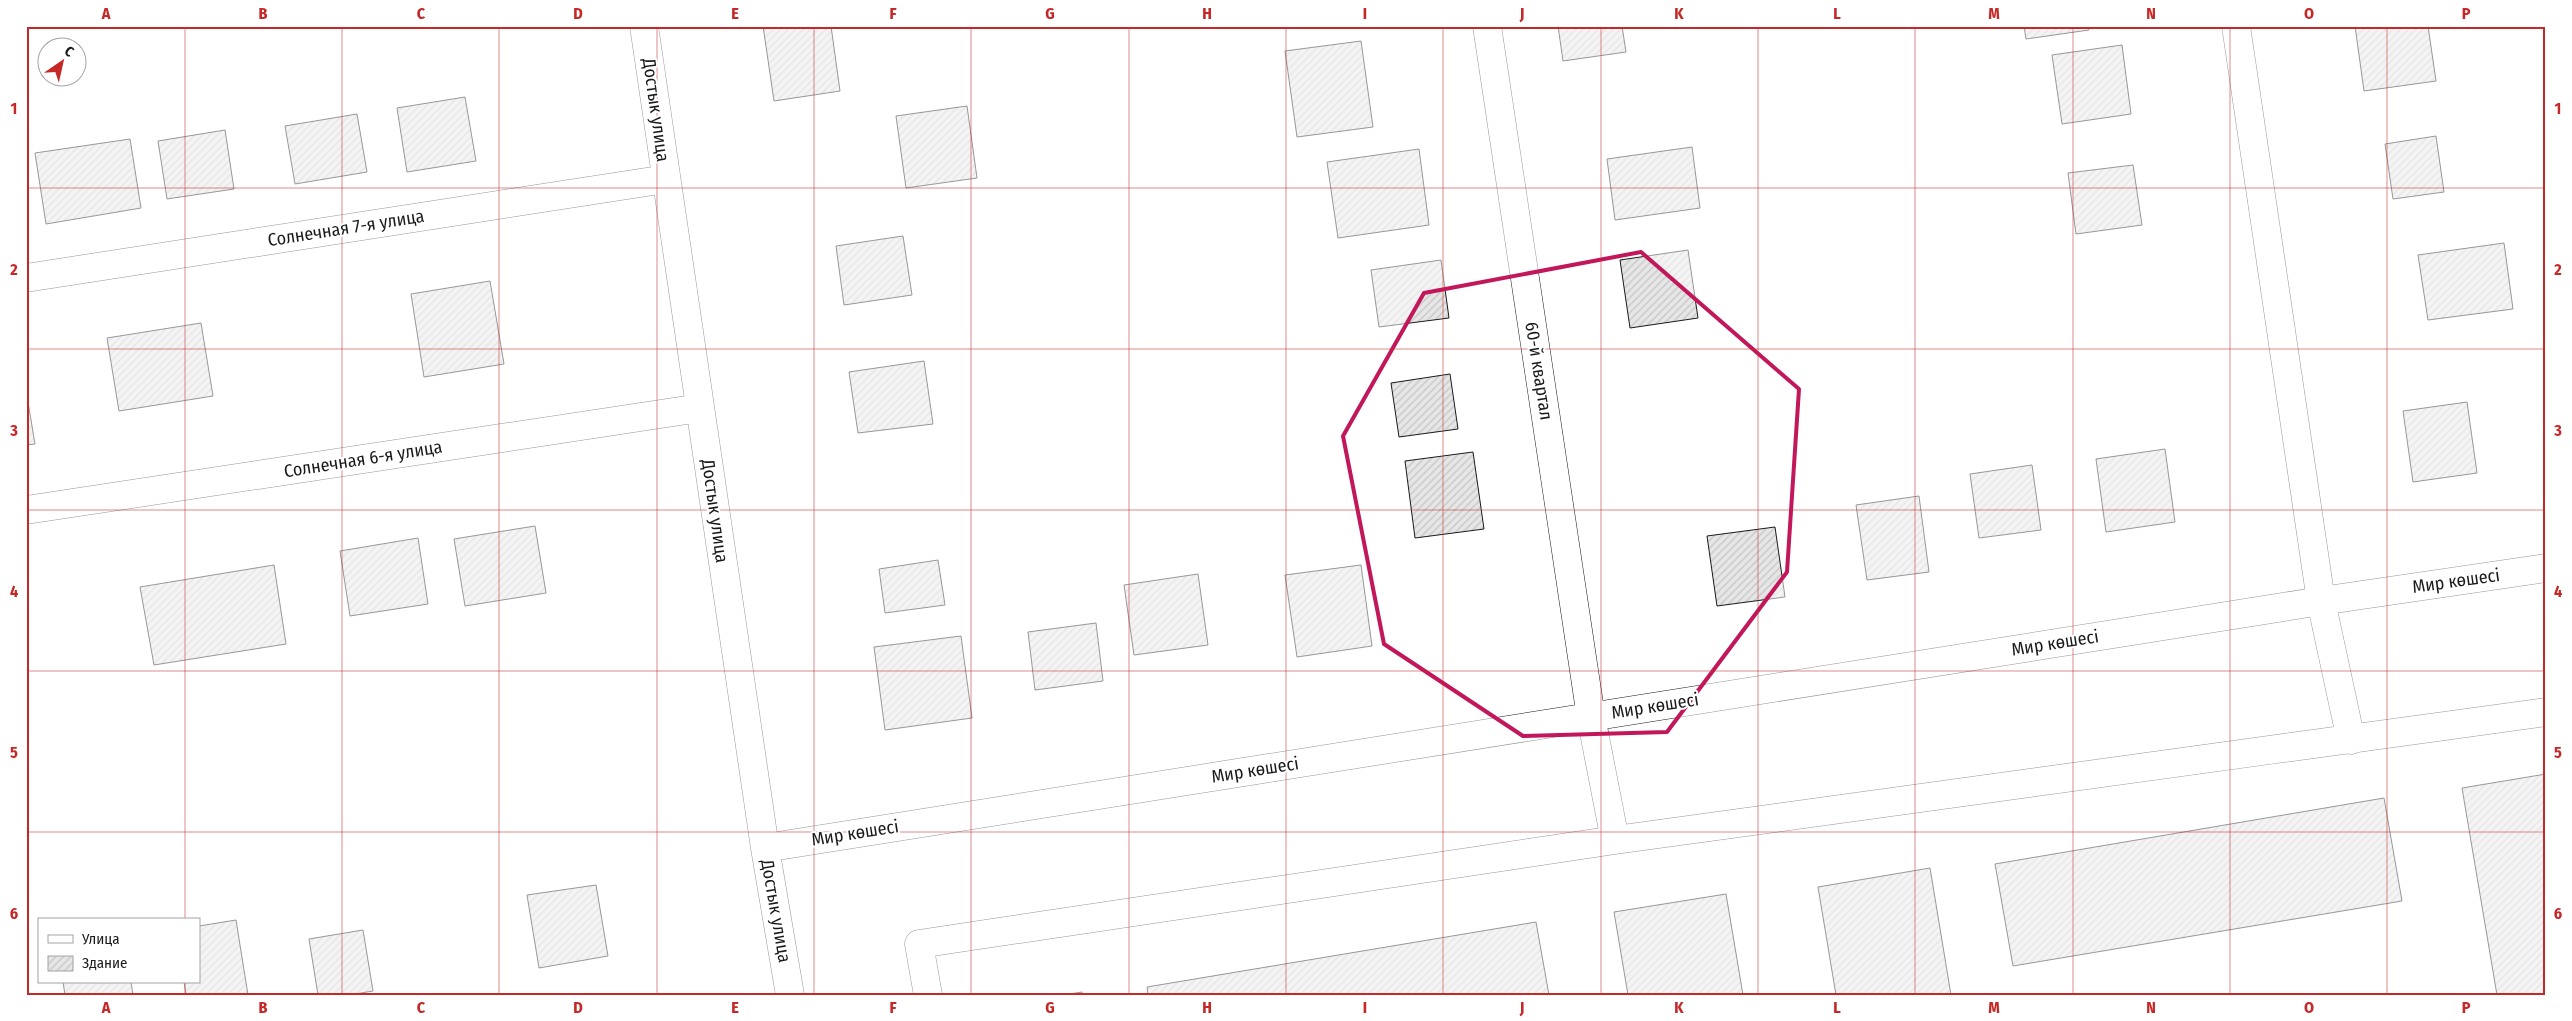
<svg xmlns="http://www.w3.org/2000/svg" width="2572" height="1021" viewBox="0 0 2572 1021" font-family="'Fira Sans Condensed',sans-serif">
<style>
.building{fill:url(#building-hatch);stroke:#1a1a1a}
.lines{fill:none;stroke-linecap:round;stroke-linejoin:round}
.minor-casing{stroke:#1a1a1a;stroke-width:29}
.minor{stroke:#fff;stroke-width:28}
.marked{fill:none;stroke:#c2185b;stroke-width:4;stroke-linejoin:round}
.grid{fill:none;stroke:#c62828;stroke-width:1;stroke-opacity:0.55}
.labels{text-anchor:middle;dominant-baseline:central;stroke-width:4;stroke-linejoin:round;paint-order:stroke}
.street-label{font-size:18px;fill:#1a1a1a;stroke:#fff}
.neatline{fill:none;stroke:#c62828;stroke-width:2}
.grid-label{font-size:16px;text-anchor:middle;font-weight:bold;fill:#c62828}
</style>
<defs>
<pattern id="building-hatch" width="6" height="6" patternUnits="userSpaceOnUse" patternTransform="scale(1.25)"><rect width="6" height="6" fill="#e6e6e6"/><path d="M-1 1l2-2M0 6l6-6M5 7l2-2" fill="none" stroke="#c5c5c5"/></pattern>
</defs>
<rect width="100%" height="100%" fill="#fff"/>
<path class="building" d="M763 26H831L840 91 774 101Z
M1558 26H1622L1626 52 1563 61Z
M2024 26H2089V30L2026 39Z
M2355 26H2428L2436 81 2364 91Z
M1361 41 1373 127 1297 137 1285 51Z
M2122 45 2131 114 2062 124 2052 55Z
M465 97 476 161 407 172 397 108Z
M967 106 977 178 906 188 896 116Z
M357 114 367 172 295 184 285 126Z
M225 130 234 189 167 199 158 141Z
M2436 136 2444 192 2393 199 2385 144Z
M130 139 141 208 46 224 35 153Z
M1692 147 1700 208 1615 220 1607 159Z
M1419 149 1429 225 1338 238 1327 162Z
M2133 165 2142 225 2076 234 2068 173Z
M903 236 912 295 844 305 836 246Z
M2504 243 2513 309 2428 320 2418 255Z
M1688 250 1698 318 1630 328 1620 260Z
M1441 260 1449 318 1379 327 1371 270Z
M490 281 504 364 424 377 411 294Z
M201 323 213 396 119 411 107 338Z
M924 361 933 424 858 433 849 372Z
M1450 374 1458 429 1399 437 1391 383Z
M26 390 35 444 26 445Z
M2467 402 2477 473 2413 482 2403 411Z
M2165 449 2175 522 2106 532 2096 459Z
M1473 452 1484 529 1415 538 1405 461Z
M2032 465 2041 530 1979 538 1970 474Z
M1919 496 1929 572 1867 580 1856 505Z
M535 526 546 593 465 606 454 539Z
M1775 527 1785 597 1717 606 1707 536Z
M418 538 428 604 350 616 340 551Z
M938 560 945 605 885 613 879 569Z
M274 565 286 644 154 665 140 587Z
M1361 565 1372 646 1297 657 1285 575Z
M1198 574 1208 645 1134 655 1124 585Z
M1096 623 1103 681 1035 690 1028 632Z
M961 636 972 718 885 730 874 647Z
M2546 774V995H2497L2462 788Z
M2384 798 2402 901 2013 966 1995 864Z
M1930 868 1951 995H1836L1818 887Z
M596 885 608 956 539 968 527 895Z
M1726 894 1743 995H1628L1614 912Z
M236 920 248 995H186L184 982H199V926Z
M1536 922 1549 995H1148L1147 987Z
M363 930 373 991 349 995H318L309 939Z
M63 982H131L133 995H65Z
M1082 992 1083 995H1063Z"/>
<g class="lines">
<defs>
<path id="minor" d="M644 26 765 848 790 995
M1487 26 1591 717 1615 840
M2236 26 2321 601 2351 740
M26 278 666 179
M26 510 700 408
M765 848 2321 601 2546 568
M928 995 919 944 1615 840 2546 712"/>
</defs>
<use href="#minor" class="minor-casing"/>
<use href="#minor" class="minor"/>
</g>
<path d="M0 0H2572V1021H0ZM1641 252 1799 389 1787 572 1667 732 1523 736 1384 644 1343 436 1424 293Z" fill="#fff" fill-opacity=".55" fill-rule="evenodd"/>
<path class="marked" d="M1641 252 1799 389 1787 572 1667 732 1523 736 1384 644 1343 436 1424 293Z"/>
<path class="grid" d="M185 26V920M342 26V995M499 26V995M657 26V995M814 26V995M971 26V995M1129 26V995M1286 26V995M1443 26V995M1601 26V995M1758 26V995M1915 26V995M2073 26V995M2230 26V995M2387 26V995M26 188H2546M26 349H2546M26 510H2546M26 671H2546M26 832H2546M185 982V995"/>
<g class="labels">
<g class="street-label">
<text transform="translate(656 110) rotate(82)">Достык улица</text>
<text transform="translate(346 228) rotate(-9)">Солнечная 7-я улица</text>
<text transform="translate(1539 371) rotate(81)">60-й квартал</text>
<text transform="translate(363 459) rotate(-9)">Солнечная 6-я улица</text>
<text transform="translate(715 511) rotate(82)">Достык улица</text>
<text transform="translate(2456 581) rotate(-8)">Мир көшесі</text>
<text transform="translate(2055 643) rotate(-9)">Мир көшесі</text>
<text transform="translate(1655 706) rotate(-9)">Мир көшесі</text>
<text transform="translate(1255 770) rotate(-9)">Мир көшесі</text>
<text transform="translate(855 833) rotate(-9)">Мир көшесі</text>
<text transform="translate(776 911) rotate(80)">Достык улица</text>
</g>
</g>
<rect width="2572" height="1021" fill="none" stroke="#ffffff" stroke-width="55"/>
<rect x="38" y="918" width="162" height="65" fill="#ffffff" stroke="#a3a3a3"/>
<rect x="48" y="935" width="25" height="8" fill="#ffffff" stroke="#a3a3a3"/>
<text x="82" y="944" font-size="15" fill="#1a1a1a">Улица</text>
<rect x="48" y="956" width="25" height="15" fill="url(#building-hatch)" stroke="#a3a3a3"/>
<text x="82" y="968" font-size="15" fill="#1a1a1a">Здание</text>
<g transform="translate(62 62) rotate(34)"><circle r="24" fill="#ffffff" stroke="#a3a3a3"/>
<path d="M0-4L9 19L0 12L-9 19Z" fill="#c62828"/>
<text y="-8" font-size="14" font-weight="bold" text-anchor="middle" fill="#1a1a1a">С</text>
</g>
<rect x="28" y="28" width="2516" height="966" class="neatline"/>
<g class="grid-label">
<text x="106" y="19">A</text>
<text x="263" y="19">B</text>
<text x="421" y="19">C</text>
<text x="578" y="19">D</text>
<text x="735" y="19">E</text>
<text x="893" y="19">F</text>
<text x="1050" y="19">G</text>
<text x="1207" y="19">H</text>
<text x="1365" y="19">I</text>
<text x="1522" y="19">J</text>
<text x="1679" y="19">K</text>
<text x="1837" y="19">L</text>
<text x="1994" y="19">M</text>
<text x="2151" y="19">N</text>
<text x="2309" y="19">O</text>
<text x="2466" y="19">P</text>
<text x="14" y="114">1</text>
<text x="2558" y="114">1</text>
<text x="14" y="275">2</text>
<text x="2558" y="275">2</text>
<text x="14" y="436">3</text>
<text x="2558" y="436">3</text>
<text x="14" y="597">4</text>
<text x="2558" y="597">4</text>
<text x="14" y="758">5</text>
<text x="2558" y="758">5</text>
<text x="14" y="919">6</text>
<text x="2558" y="919">6</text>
<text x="106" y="1013">A</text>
<text x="263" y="1013">B</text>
<text x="421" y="1013">C</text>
<text x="578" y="1013">D</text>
<text x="735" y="1013">E</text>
<text x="893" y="1013">F</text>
<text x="1050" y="1013">G</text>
<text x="1207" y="1013">H</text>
<text x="1365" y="1013">I</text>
<text x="1522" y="1013">J</text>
<text x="1679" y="1013">K</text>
<text x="1837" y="1013">L</text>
<text x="1994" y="1013">M</text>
<text x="2151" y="1013">N</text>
<text x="2309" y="1013">O</text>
<text x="2466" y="1013">P</text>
</g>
</svg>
